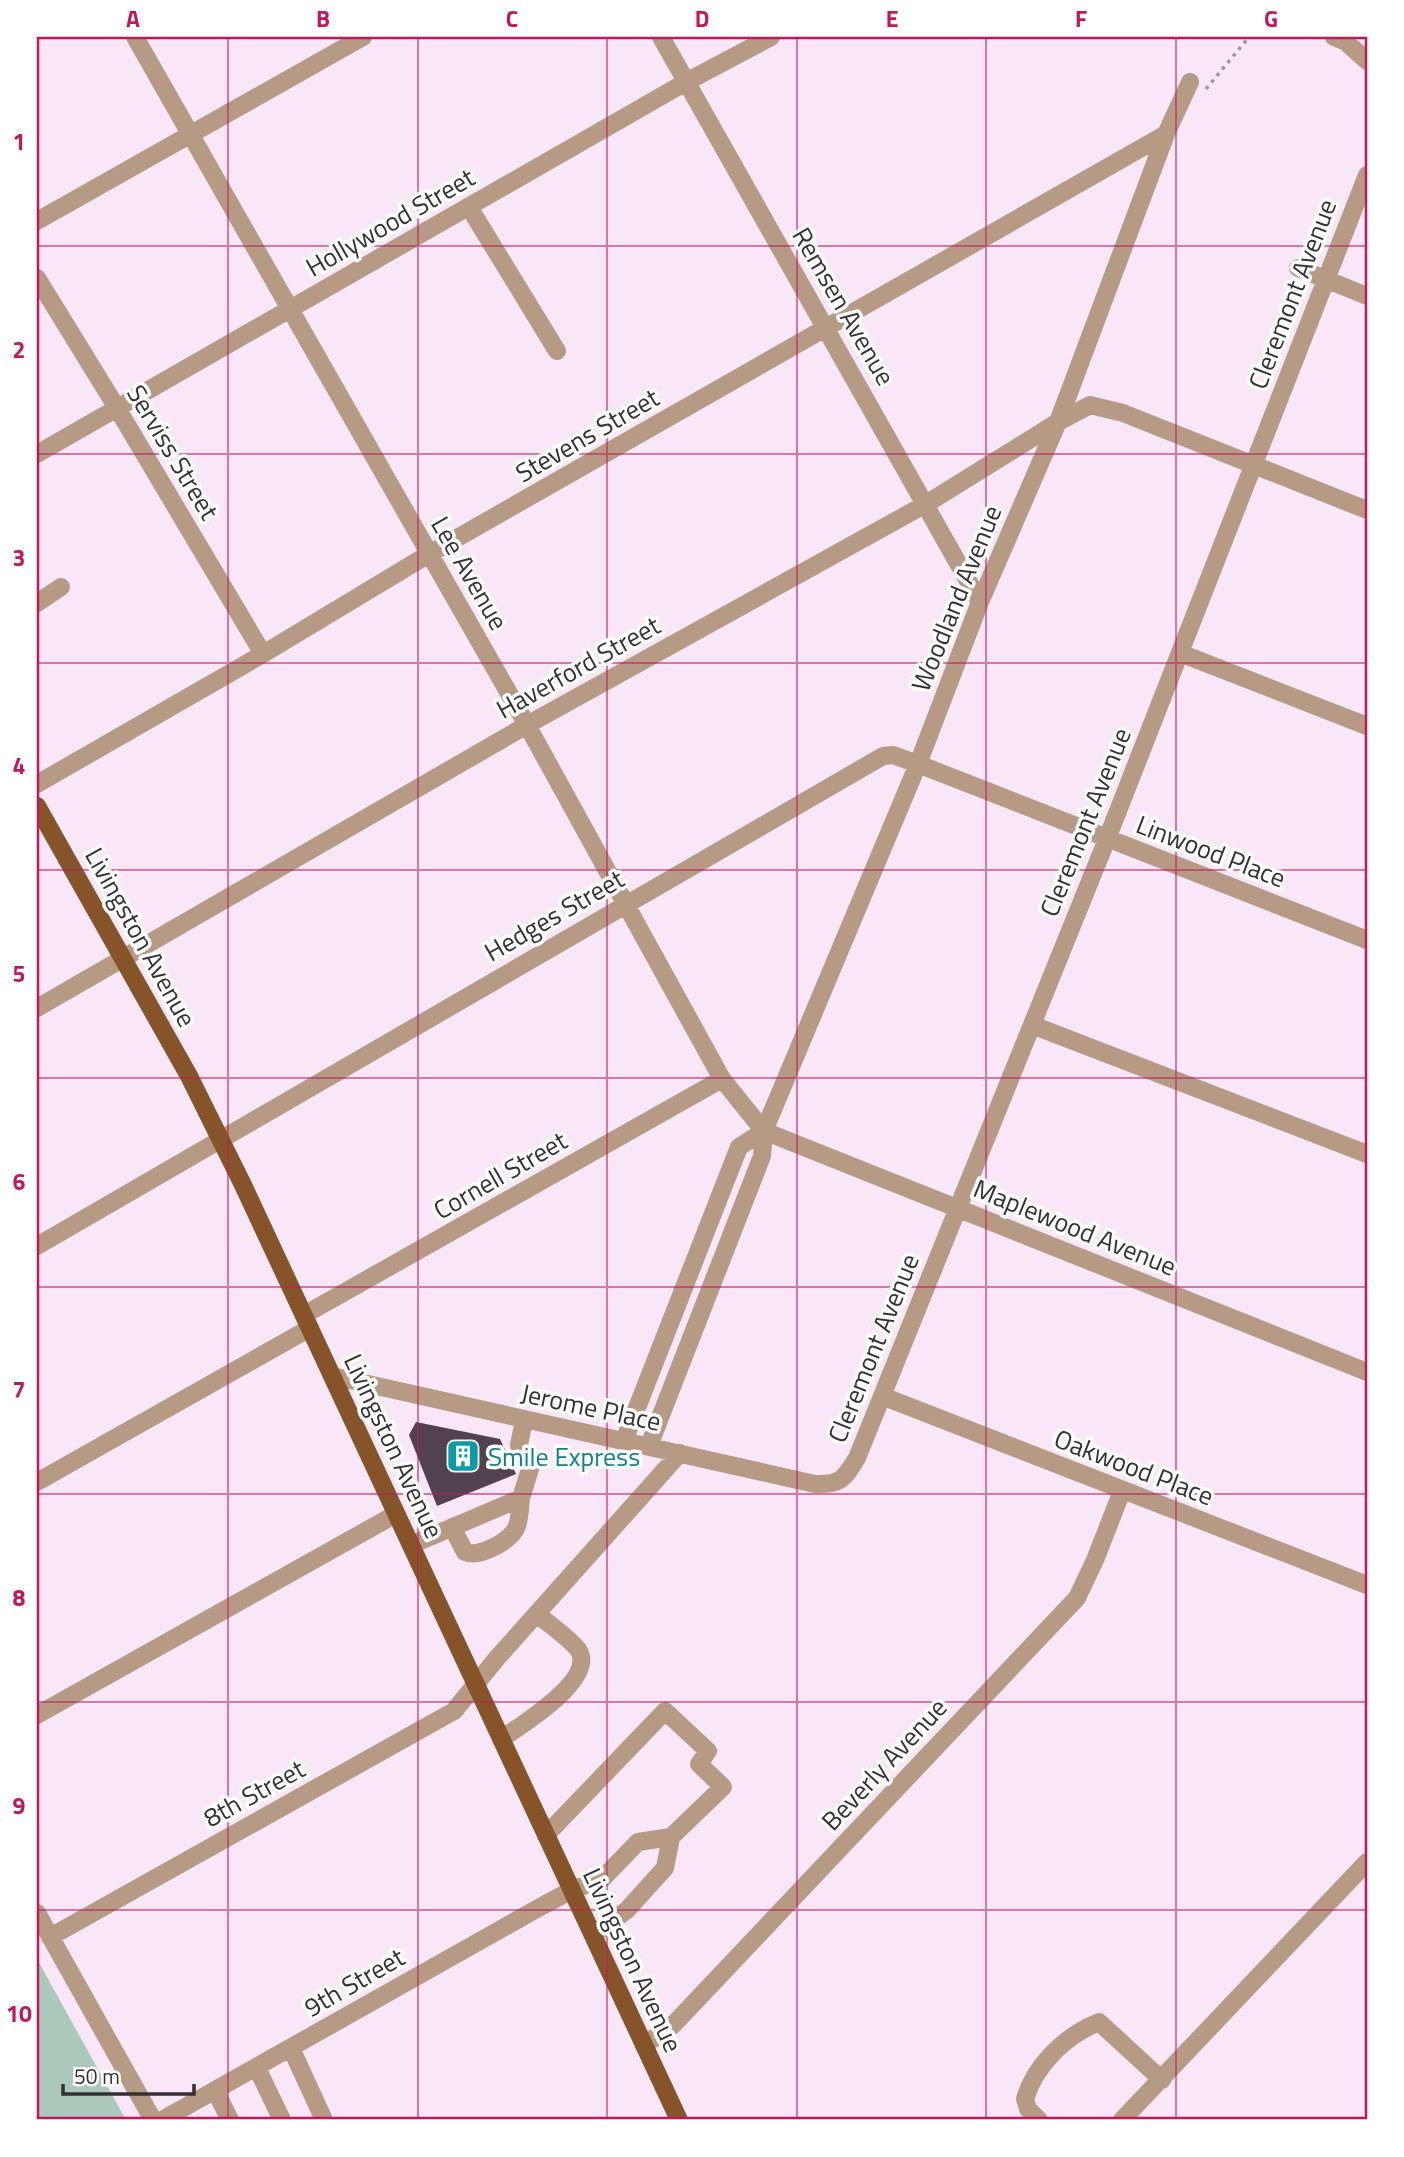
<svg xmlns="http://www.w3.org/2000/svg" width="1404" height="2157" viewBox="0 0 1404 2157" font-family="'Titillium Web',sans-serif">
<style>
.green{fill:#aac9ba}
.building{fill:#524250}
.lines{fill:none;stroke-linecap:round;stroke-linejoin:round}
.path{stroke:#a294a0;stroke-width:3.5;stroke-dasharray:3.5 5;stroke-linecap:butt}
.minor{stroke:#b79a83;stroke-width:18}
.major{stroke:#865428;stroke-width:18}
.grid{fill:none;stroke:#c2185b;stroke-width:2;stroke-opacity:0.55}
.labels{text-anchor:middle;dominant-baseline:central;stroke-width:7;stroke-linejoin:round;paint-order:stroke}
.street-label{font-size:26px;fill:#362f35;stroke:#fff}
.culture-label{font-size:26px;fill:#0d838f;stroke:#fff;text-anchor:start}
.neatline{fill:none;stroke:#c2185b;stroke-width:2.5}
.grid-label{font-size:23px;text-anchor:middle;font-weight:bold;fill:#c2185b}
</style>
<rect width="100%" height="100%" fill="#f9e6f7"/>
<path class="green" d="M37 1959 126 2120H37Z"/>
<path class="building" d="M416 1422 500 1439 516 1474 437 1506 409 1435Z"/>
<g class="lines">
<path class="path" d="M1206 89 1249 37"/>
<path class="minor" d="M135 37 527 725 722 1079 764 1131 1367 1372
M661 37 980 602
M1334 37 1346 42 1367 61
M469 207 557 351
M37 221 363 37
M1298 268 1367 296
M37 278 117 408 263 654
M37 454 686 82 771 37
M37 603 61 587
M1180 653 1367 726
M37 784 263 654 429 554 1166 134
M37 1008 527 725 926 504 1058 422 1090 405 1123 413 1367 510
M1032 1025 1367 1154
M37 1246 883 756 893 755 918 764 1367 940
M304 1315 722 1079
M332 1376 815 1484C841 1485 844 1479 857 1458L1107 839 1367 175
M882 1396 1367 1585
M624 1441 739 1147 764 1131
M649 1446 762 1156 764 1131 918 764 980 602 1058 422 1166 134 1190 82
M37 1482 310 1328
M452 1527 465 1552C479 1558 512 1541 517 1526 520 1517 520 1507 521 1498
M411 1545 521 1498 530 1469 519 1445 524 1420
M37 1715 396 1514
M501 1739C522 1725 595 1680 579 1651 574 1642 548 1623 538 1615
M546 1835 665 1711 708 1751 699 1764 723 1787 671 1837
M37 1913 153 2120
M50 1937 454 1711 497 1658 680 1453
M644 2045 673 2025 1077 1598 1095 1560 1122 1491
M291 2048 324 2120
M257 2068 282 2120
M215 2090 230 2120
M162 2120 542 1906 572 1890 602 1879 638 1842 671 1837 665 1868 627 1910 593 1935
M1039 2120 1028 2109 1025 2099C1035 2065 1066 2035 1099 2022L1162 2080
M1122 2120 1367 1862"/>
<path class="major" d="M37 806 189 1076 243 1185 679 2120"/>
</g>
<path class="grid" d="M228 37V2120M418 37V2120M607 37V2120M797 37V2120M986 37V2120M1176 37V2120M37 246H1367M37 454H1367M37 663H1367M37 870H1367M37 1078H1367M37 1287H1367M37 1494H1367M37 1702H1367M37 1910H1367"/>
<defs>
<symbol id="building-square" viewBox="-11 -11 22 22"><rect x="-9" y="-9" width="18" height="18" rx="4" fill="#0f9aa8" stroke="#fff"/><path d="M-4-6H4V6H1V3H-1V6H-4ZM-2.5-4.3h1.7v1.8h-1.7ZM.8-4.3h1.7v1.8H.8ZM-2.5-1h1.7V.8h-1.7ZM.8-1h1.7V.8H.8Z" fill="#fff"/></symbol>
</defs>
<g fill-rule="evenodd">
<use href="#building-square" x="444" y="1437" width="38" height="38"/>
</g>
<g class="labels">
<g class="street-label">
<text transform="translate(390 222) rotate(-30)">Hollywood Street</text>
<text transform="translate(1292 294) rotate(-69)">Cleremont Avenue</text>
<text transform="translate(844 306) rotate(60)">Remsen Avenue</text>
<text transform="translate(587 435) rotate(-30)">Stevens Street</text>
<text transform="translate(173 452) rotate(59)">Serviss Street</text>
<text transform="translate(470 573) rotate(60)">Lee Avenue</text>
<text transform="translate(956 598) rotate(-68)">Woodland Avenue</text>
<text transform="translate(578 667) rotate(-29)">Haverford Street</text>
<text transform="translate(1085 822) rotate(-68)">Cleremont Avenue</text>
<text transform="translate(1211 851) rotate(21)">Linwood Place</text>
<text transform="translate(554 915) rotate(-30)">Hedges Street</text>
<text transform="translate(141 937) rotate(61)">Livingston Avenue</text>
<text transform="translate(500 1175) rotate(-30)">Cornell Street</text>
<text transform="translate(1075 1227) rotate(22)">Maplewood Avenue</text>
<text transform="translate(873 1348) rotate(-68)">Cleremont Avenue</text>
<text transform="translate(591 1407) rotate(12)">Jerome Place</text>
<text transform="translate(394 1446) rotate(65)">Livingston Avenue</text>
<text transform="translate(1134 1467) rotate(21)">Oakwood Place</text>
<text transform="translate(884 1764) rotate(-47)">Beverly Avenue</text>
<text transform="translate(254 1793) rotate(-29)">8th Street</text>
<text transform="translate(633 1960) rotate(65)">Livingston Avenue</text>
<text transform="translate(354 1982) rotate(-30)">9th Street</text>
</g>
<g class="culture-label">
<text x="488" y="1456">Smile Express</text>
</g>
</g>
<rect width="1404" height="2157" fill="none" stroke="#ffffff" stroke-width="77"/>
<path d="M63 2084v10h131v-10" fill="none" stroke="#362f35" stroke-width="3.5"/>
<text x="74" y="2084" font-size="21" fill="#362f35" stroke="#ffffff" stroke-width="5" paint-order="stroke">50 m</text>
<rect x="38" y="38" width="1328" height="2080" class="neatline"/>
<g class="grid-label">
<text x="133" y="27">A</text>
<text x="323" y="27">B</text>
<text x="512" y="27">C</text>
<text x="702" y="27">D</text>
<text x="892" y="27">E</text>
<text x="1081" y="27">F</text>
<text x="1271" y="27">G</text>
<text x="19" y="150">1</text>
<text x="19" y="358">2</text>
<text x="19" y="566">3</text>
<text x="19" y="774">4</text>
<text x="19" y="982">5</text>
<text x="19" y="1190">6</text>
<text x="19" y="1398">7</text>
<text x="19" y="1606">8</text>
<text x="19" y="1814">9</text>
<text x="19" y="2022">10</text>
</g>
</svg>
